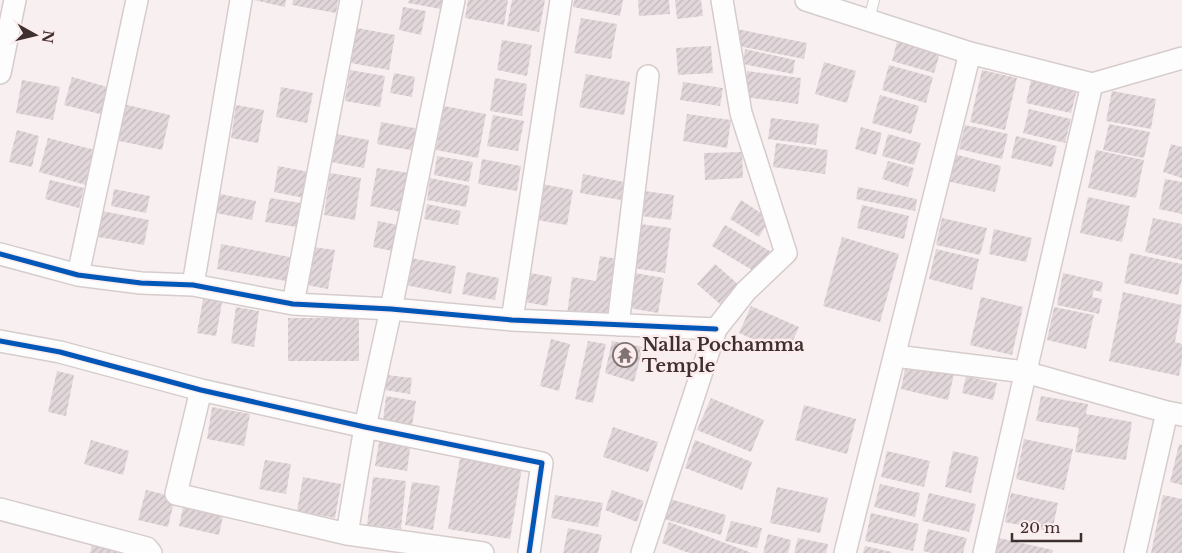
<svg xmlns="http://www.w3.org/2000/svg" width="1182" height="553" viewBox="0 0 1182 553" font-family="'Libre Baskerville',serif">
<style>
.building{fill:url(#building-hatch)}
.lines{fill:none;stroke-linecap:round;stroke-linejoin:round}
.service-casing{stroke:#d6cccc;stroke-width:12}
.minor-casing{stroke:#d6cccc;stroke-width:24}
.service{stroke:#fefdfd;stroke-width:10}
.minor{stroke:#fefdfd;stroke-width:21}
.cycleway-casing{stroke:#fceced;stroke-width:8}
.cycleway{stroke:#0057b8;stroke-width:5}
.labels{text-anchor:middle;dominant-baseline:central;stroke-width:5;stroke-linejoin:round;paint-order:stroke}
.poi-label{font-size:18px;font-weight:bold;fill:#3f3030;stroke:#fceced;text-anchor:start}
</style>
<defs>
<pattern id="building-hatch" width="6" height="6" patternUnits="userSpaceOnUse" patternTransform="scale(1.25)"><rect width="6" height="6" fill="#e1d7da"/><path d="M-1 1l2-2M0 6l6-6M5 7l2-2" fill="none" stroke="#c2b9bb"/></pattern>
</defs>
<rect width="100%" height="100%" fill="#f8f0f0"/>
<path class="building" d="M254 0H286L285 7Z
M293 0H338L336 13 292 5Z
M409 0H443L441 9 408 3Z
M468 0H508L504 25 465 18Z
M512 0H545L539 32 507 26Z
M574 0H623L620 16 573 7Z
M638 0H669L670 14 639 16Z
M675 0H701L703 16 677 19Z
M403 7 426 11 421 35 399 30Z
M581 18 617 24 611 59 574 53Z
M357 28 395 35 389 70 351 63Z
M737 29 807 43 804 59 733 45Z
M899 34 942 46 934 73 892 61Z
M502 40 532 45 527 76 497 70Z
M711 46 713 73 678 75 676 48Z
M745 49 795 60 793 74 743 64Z
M824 62 856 71 847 103 815 94Z
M889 65 933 77 926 103 882 90Z
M350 70 385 76 380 107 345 101Z
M982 70 1017 78 1005 130 970 122Z
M747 71 801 78 798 104 744 97Z
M394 73 415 77 412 97 390 93Z
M586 74 630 82 624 115 579 107Z
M72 77 111 88 104 115 64 105Z
M495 78 527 84 522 116 490 111Z
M22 80 60 87 53 120 16 113Z
M1031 80 1077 90 1071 113 1026 103Z
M683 82 723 88 720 106 680 100Z
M281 87 313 93 307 123 276 117Z
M1112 91 1156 99 1151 129 1106 121Z
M880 95 919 106 911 134 872 123Z
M123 104 170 115 162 150 115 140Z
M236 105 264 110 258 143 231 138Z
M444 106 486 114 478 158 436 150Z
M1029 109 1071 119 1065 143 1023 133Z
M687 114 731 120 727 148 683 141Z
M493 115 524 121 518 151 487 146Z
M771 118 819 124 816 145 768 139Z
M381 122 425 130 421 152 377 144Z
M1109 124 1150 132 1144 158 1103 150Z
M965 125 1008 134 1002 159 959 149Z
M861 127 882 133 876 155 855 149Z
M17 130 39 136 32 167 9 162Z
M331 133 369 140 364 168 325 161Z
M888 134 921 143 914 165 882 156Z
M1016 136 1057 146 1052 167 1011 158Z
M48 138 95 150 86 185 39 172Z
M776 143 828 150 825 174 773 167Z
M1171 144 1182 147V178L1163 172Z
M1096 150 1144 160 1136 198 1088 188Z
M742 152 743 178 705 180 704 153Z
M954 154 1001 166 995 192 947 181Z
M437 156 473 162 469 182 434 175Z
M482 159 521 166 517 191 478 184Z
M888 161 914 168 908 187 882 179Z
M278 166 309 172 304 198 274 192Z
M377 168 409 173 402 212 370 206Z
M330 173 361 178 355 220 324 215Z
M583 174 624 182 621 200 580 193Z
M430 178 470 186 466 207 427 200Z
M1165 179 1182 182V214L1159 209Z
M50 180 84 188 79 208 45 199Z
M537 183 573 190 567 225 530 219Z
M858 187 917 199 915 211 856 199Z
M114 189 150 196 146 213 111 206Z
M637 190 674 195 671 220 634 215Z
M220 194 256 201 252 220 216 213Z
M1088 197 1130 206 1122 242 1080 233Z
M270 198 301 203 297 227 265 222Z
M741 200 770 219 759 237 730 219Z
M427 204 461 211 458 225 424 219Z
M862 205 909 216 904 239 857 228Z
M102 211 149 220 144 245 98 237Z
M942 218 987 228 980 255 936 245Z
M1153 218 1182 224V260L1145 252Z
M378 221 403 226 398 252 373 247Z
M640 224 671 228 665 273 633 268Z
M725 225 770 251 757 273 712 246Z
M994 229 1032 238 1026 262 989 254Z
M842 237 899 254 880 322 823 306Z
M221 244 290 257 286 281 217 269Z
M313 247 335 250 328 289 306 285Z
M936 249 979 259 972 290 929 279Z
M1130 253 1182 264V279L1178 295 1124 283Z
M600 256 618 259 608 321 567 315 572 277 596 281Z
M410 258 456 266 451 294 405 285Z
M715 264 739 285 721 305 697 284Z
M467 272 499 278 495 300 462 294Z
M525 272 552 277 547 306 519 301Z
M629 272 664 278 658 313 623 307Z
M1063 273 1103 282 1101 292 1094 290 1092 297 1102 299 1099 314 1057 305Z
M1123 292 1182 305 1175 342 1182 344V360L1179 376 1109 361Z
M204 294 223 297 216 336 197 333Z
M981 297 1023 307 1012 355 970 345Z
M751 306 799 327 787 354 739 333Z
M236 307 259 311 254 347 231 343Z
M1054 307 1094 315 1086 349 1047 340Z
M288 318H359V361H288Z
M551 339 570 344 559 391 540 386Z
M588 341 606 344 593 403 575 399Z
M612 341 643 347 634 382 605 373Z
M907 359 955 370 948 400 901 389Z
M57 371 74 375 66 416 48 412Z
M387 375 412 378 410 394 385 390Z
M966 376 997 383 993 400 962 393Z
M386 396 416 401 412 426 383 421Z
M1041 396 1088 404 1086 414 1132 422 1126 460 1075 452 1079 428 1036 421Z
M711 398 764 420 751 452 697 430Z
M804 405 856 419 847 454 795 440Z
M212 407 250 414 244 446 207 439Z
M613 427 658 442 648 472 603 457Z
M380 436 411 442 407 471 375 466Z
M1024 439 1073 449 1064 490 1016 479Z
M91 440 129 451 123 475 84 464Z
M695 440 752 462 742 490 685 468Z
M1179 444 1182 445V485L1170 482Z
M887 451 930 461 924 487 881 477Z
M953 451 979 457 971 493 945 487Z
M460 458 522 468 510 539 448 529Z
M265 460 291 464 286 494 259 489Z
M303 477 341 484 335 518 297 511Z
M373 477 406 481 401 529 367 525Z
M412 482 440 486 433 530 405 525Z
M880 484 920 493 915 517 874 507Z
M777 487 828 498 820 533 770 523Z
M146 490 175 497 168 527 138 520Z
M612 490 644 501 637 522 605 510Z
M929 493 976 504 969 532 922 521Z
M1011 493 1058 503 1052 532 1005 522Z
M555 495 603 503 598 527 551 518Z
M1163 495 1182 499V553H1151Z
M670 499 726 515 721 535 664 519Z
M184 503 224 511 219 535 179 526Z
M871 513 919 524 913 551 865 541Z
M731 521 762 528 757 548 725 541Z
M669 522 752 553H689L662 543Z
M568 528 602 535 598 553H563Z
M928 529 967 538 963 553H931L923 551Z
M768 534 791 540 788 553H763Z
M94 538 145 553H90Z
M798 538 828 544 826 553H794Z
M999 538 1053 550 1052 553H996Z
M865 546 892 552 891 553H863Z"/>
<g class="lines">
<defs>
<path id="service" d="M869 20 874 0"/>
<path id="minor" d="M806 0 970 53 1092 84 1182 58
M0 73 15 0
M0 254 78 275 141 283 193 285 293 304 391 309 512 320 716 329
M78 275 137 0
M193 285 241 0
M293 304 351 0
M512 320 561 0
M618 325 648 76
M0 341 60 352 201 390 365 427 542 463 529 553
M895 356 1025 372 1167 412 1182 415
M201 390 176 494 347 534 483 553
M0 509 147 548 151 553
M347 534 365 427 391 309 454 0
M642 553 716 329 746 291 786 253 741 113 722 0
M845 553 970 53
M984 553 1092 84
M1135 553 1167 412"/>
</defs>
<use href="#service" class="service-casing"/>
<use href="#minor" class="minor-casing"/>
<use href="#service" class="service"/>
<use href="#minor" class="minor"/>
<defs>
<path id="cycleway" d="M0 254 78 275 141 283 193 285 293 304 391 309 512 320 716 329
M0 341 60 352 201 390 365 427 542 463 529 553"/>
</defs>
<use href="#cycleway" class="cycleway-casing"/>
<use href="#cycleway" class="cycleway"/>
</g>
<defs>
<symbol id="temple-ring" viewBox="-11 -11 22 22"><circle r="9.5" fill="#fceced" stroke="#807373" stroke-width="1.5"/><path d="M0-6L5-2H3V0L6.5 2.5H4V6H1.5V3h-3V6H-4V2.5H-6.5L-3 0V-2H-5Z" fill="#807373"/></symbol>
</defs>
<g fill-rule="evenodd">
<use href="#temple-ring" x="611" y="341" width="28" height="28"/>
</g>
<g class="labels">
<g class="poi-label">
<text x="642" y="345">Nalla Pochamma<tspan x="642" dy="21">Temple</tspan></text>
</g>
</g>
<g transform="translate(35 35) rotate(98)" stroke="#fceced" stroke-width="4" paint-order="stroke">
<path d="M0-4L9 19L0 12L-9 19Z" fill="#3f3030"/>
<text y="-8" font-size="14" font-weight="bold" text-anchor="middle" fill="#3f3030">N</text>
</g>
<path d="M1012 533v8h69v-8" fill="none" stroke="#3f3030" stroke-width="2.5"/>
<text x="1020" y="533" font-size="15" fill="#3f3030" stroke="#fceced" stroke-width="4" paint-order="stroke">20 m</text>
</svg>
